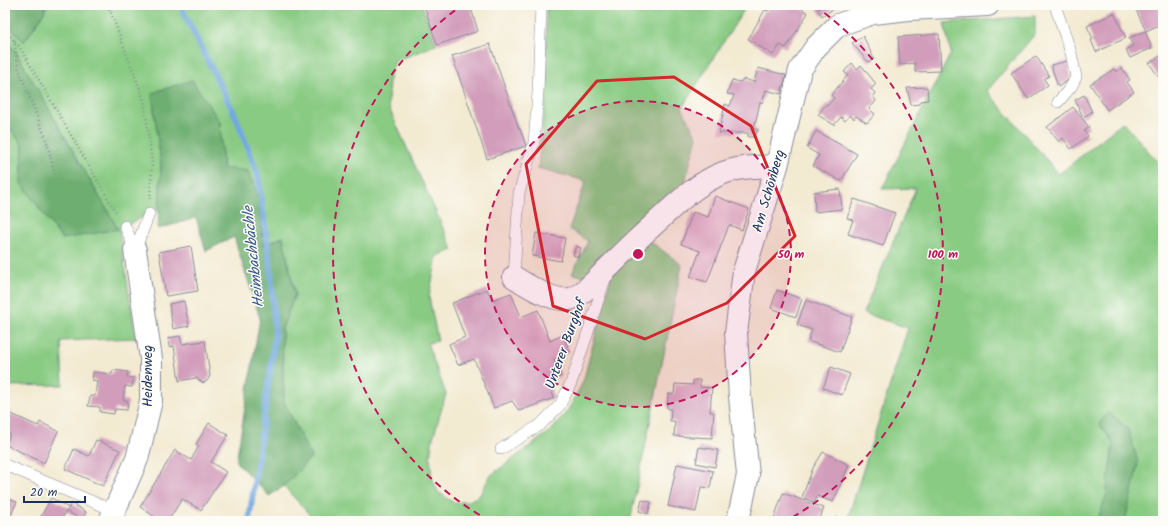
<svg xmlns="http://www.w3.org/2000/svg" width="1168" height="526" viewBox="0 0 1168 526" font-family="Kalam,sans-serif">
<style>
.green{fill:#89cb83;stroke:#527d70}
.forest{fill:#6eaf71;stroke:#446f68}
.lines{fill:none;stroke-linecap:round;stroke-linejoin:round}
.stream{stroke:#72a8e0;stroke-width:6}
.building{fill:#d29dbb}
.service-casing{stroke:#878c98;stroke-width:12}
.minor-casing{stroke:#878c98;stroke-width:24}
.path{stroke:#878c98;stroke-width:2.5;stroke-dasharray:1 3;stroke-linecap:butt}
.service{stroke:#fff;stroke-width:11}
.minor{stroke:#fff;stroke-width:22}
.marked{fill:none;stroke:#d62828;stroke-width:3;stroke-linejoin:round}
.ring{fill:none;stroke:#c2185b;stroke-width:2;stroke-dasharray:7 5}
.labels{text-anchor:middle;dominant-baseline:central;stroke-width:3;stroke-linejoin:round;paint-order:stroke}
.street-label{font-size:14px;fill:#1b2f5e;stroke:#fdfcf7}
.water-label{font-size:15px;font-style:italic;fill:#39598c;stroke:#fdfcf7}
.centre{fill:#c2185b;stroke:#fdfcf7;stroke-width:2}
.ring-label{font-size:12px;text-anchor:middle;font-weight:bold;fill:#c2185b;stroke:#fdfcf7;stroke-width:3;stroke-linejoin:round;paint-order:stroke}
</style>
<rect width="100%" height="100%" fill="#fdfcf7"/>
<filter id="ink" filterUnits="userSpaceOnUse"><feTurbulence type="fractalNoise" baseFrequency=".025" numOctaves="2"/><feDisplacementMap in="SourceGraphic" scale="8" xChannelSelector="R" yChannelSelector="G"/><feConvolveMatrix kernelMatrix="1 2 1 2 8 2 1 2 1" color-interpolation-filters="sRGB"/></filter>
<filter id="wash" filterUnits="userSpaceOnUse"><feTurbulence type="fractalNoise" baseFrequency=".012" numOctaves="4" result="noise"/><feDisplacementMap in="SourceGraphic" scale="16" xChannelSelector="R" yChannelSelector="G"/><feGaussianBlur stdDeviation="0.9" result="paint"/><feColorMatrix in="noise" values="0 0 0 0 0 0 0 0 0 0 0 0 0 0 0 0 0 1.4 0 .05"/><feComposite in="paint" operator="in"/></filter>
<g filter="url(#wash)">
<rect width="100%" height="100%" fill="#f3ead2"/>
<path class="green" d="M46 5H422L436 45 395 61 389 77 388 106 453 250 437 256 429 297 438 341 427 343 446 394 433 438 430 457 432 478 438 492 454 503 469 501 480 495 490 476 553 429 568 410 583 382 612 273 647 239 682 265 630 521H315L284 486 311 457 284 402 282 329 295 294 283 237 263 245 259 199 248 171 223 169 220 122 152 93 161 164 159 209 119 229 136 338 61 341 63 385 5 386V128L12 130 23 146 21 183 62 239 118 229 16 52 5 40V21L24 42 44 13Z
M546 5H747L682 108 697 137 684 185 585 276 572 274 588 241 569 229 586 181 538 168 547 82Z
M1035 16V34L987 91 1059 174 1123 122 1163 168V521H847L908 328 863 313 916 188 882 189 951 53 944 23Z"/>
<path class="forest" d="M5 5H46L44 13 24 42 5 21Z
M5 40 16 52 118 229 62 239 21 183 23 146 12 130 5 127Z
M192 80 220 122 223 168 248 171 259 199 263 245 283 237 295 294 282 329 284 402 311 457 284 486 269 496 236 462 260 318 234 237 206 251 196 218 158 229 161 164 152 93Z
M1108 412 1128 429 1138 462 1135 479 1125 521H1097L1106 497 1113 443 1099 424Z"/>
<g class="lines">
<path class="stream" d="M180 5 236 117 258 175 271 270 275 336 249 521"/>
</g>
<g id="blocks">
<path class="building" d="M424 5H470L478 31 437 45Z
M771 5H796L808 13 786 48 780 45 773 55 748 39 765 10 767 11Z
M815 5H840L822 16Z
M1143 5H1163V23L1146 31 1135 8Z
M1114 13 1126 38 1096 52 1091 40 1093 39 1087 26Z
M1145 31 1152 48 1130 58 1126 50 1133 46 1129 38Z
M939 34 941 71 915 72V63L900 65 898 37Z
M863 36 874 59 868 62 852 43Z
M490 44 519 129H520L526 146 487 159 452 56Z
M1163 54V83L1149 63Z
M1036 56 1049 76 1044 79 1048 85 1028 99 1011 73Z
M1068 61 1071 78 1058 87 1051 65Z
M852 63 857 69 861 65 876 84 871 89 875 93 873 96 876 101 869 109 875 114 867 123 856 116 854 119 850 115 845 121 841 117 834 125 818 115 826 104 828 105 834 98 831 95 848 75 844 72Z
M758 68 786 75 781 94 766 90 762 103 760 102 754 129 758 130 754 137H748V133H719L725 104 730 106 734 95 727 94 732 80 740 82 744 79 754 82Z
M1122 68 1130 80 1127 82 1134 92 1107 110 1090 84 1114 69 1116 72Z
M927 87 928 100 920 101V104L911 105 907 88Z
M1084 95 1092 112 1083 117 1075 100Z
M1073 107 1089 127 1084 131 1088 136 1071 149 1063 138 1059 142 1047 127Z
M816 131 857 154 841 181 813 166 819 155 807 148Z
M840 189 842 209 815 212 814 192Z
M715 196 749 209 742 230 729 225 707 282 690 277 700 251 681 244 693 212 708 217Z
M854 199 895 213 883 246 848 234 853 220 847 218Z
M536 233 565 238 561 261 532 256Z
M191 246 198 291 166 296 159 252Z
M576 246 581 248 578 257 573 255Z
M487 289 492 300 511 293 521 317 538 310 550 341 563 335 570 352 554 359 561 376 548 381 554 398 519 411 512 401 494 408 474 359 458 365 449 344 465 337 452 303Z
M777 290 802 299 796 317 771 308Z
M806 300 852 317 840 352 808 341 812 330 797 325Z
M184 301 189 326 173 329 169 304Z
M180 336 182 344 205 341 210 376 207 381 203 383 196 378 179 381 174 346 169 347 168 338Z
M831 367 850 374 842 395 823 388Z
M113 370 128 372 127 377 134 378 132 387 125 386 123 400 128 401 127 410 115 409 114 414 100 412V407L88 406 90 396H95L97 381 92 380 93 372 112 374Z
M693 380H700V387L712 388 710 412H714L712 438 674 436 675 421H670L671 409 667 408 668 394H674L675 384 693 385Z
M7 412 38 426 40 422 58 431 44 463 6 445 10 434 5 432V417Z
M209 423 228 435 211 462 226 472 201 510 182 499 168 521H152L155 517 140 507 175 450 191 460 199 446 196 444Z
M96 440 120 450 103 486 65 469 74 449 89 456Z
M699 447 718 450 715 467 696 463Z
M823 452 849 465 833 502 817 496 815 503 802 497 813 468Z
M677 464 713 471 710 488 701 487 696 512 668 506Z
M783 493 824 508 819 521H773Z
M5 497 17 502 8 521 5 519Z
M51 498 69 508 71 503 86 512 82 520 66 511 61 521H51L41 516Z
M642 500 651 502 648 514 639 511Z
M836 517 845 521H834Z"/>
</g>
</g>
<g filter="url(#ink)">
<use href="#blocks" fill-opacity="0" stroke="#878c98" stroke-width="1"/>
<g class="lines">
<defs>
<path id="service" d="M1055 5 1071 53 1076 77 1071 87 1058 102
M125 226 135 250
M135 250 149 214
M514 277 519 193 534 143 538 93 541 5
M501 449 540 425 560 405 571 383 589 329 606 276
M5 465 115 511"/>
<path id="minor" d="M514 277C528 286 553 302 570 299 581 297 599 277 607 269 625 251 643 234 662 217 680 200 700 182 723 173 740 166 759 167 777 166
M110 521 137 459 151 401V359L135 250
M738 521 748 475 740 397 736 333 744 271 777 166 800 70 816 47 838 25 873 13 909 9 988 5"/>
</defs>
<use href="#service" class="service-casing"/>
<use href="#minor" class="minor-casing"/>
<path class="path" d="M108 5 144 100 152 162 150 199
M5 30 19 46 117 214
M14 40 19 70 46 139 55 175"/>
<use href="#service" class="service"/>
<use href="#minor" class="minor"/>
</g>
</g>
<path class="marked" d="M674 77 751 126 795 236 727 303 645 339 553 306 526 164 597 81Z"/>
<circle cx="638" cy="254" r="153" fill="#c2185b" fill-opacity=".12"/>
<g class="ring">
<circle cx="638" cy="254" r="153"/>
<path d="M490 521A305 305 0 0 1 461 6M815 6A305 305 0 0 1 786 521"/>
</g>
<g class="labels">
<g class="street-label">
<text transform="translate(769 191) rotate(-74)">Am Schönberg</text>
<text transform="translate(566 344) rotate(-70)">Unterer Burghof</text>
<text transform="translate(148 376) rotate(-90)">Heidenweg</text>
</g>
<g class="water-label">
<text transform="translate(254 257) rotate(-96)">Heimbachbächle</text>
</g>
</g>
<circle cx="638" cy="254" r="6" class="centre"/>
<g class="ring-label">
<text x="791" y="258">50 m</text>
<text x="943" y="258">100 m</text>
</g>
<rect width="1168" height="526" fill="none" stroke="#fdfcf7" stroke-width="20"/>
<path d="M24 496v6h61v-6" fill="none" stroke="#1b2f5e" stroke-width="2"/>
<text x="30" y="496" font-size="12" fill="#1b2f5e" stroke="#fdfcf7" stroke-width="3" paint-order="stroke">20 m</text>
</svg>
